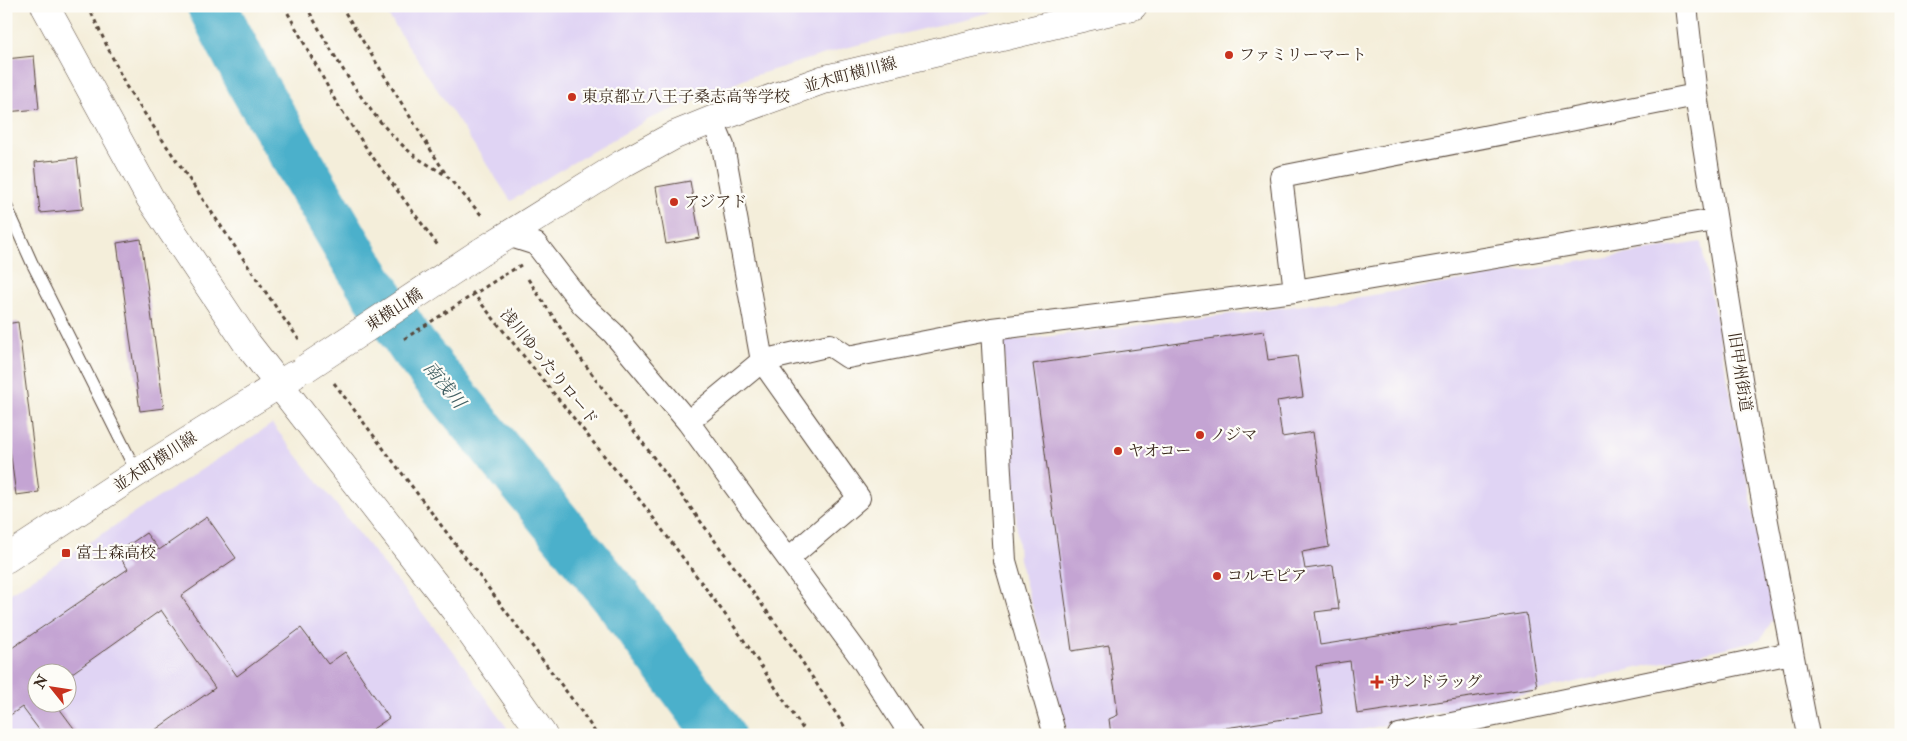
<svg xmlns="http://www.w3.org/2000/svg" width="1907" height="741" viewBox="0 0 1907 741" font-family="'IM FELL Double Pica','Noto Serif JP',serif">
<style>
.built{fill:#e0d4f4;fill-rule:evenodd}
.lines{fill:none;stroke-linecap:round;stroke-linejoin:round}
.river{stroke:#4cb0cb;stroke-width:50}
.building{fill:#c4a4d3}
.service-casing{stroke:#57473a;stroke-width:13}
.minor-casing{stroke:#57473a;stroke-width:24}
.tertiary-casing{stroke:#57473a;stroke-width:29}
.path{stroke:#57473a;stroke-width:3;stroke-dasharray:4 4;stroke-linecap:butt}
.service{stroke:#fff;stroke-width:11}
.minor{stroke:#fff;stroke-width:22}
.tertiary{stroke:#fff;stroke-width:28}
.tertiary-bridge-casing{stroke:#57473a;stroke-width:29;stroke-linecap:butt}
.path-bridge{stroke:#57473a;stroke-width:3;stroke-dasharray:4 4;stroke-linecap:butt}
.tertiary-bridge{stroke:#fff;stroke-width:28}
.poi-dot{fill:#c8321e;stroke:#fdfcf7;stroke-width:2}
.labels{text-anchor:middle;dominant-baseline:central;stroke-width:4.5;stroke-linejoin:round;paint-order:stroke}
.poi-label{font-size:16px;fill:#3b2a1e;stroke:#fdfcf7;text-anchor:start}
.street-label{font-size:16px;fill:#3b2a1e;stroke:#fdfcf7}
.water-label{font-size:18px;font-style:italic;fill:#426063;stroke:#fdfcf7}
</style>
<rect width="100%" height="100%" fill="#fdfcf7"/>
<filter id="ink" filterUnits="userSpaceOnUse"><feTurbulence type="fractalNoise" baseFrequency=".02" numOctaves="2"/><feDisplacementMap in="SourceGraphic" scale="10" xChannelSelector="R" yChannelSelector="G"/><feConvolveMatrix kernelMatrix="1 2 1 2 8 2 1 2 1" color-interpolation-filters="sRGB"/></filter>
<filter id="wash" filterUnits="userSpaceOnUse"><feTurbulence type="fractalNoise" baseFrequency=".0096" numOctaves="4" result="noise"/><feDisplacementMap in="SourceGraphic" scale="20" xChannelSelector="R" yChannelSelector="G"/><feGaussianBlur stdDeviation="1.12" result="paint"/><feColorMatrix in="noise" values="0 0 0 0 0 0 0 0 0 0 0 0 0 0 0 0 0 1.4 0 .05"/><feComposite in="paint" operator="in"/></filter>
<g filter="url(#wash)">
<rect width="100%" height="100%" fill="#f4eeda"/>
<path class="built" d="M382 6H1016L845 48 753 76 649 119 555 173 511 201Z
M1701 242 1774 618 1760 640 1345 734 1067 735 1019 559 1003 342 1336 301Z
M272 424 459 659 512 735H6V596ZM38 674H68V704H38Z"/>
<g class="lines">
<path class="river" d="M212 6 254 87 363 272 413 347 614 594 720 735"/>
</g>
<g id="blocks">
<path class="building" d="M34 56 39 109 6 112V59Z
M77 158 83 209 40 213 35 162Z
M690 181 700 238 666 244 656 187Z
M141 239 164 408 140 411 117 243Z
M18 322 39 492 16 495 6 418V324Z
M1264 331 1268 360 1297 356 1303 397 1277 401 1282 437 1313 432 1329 547 1302 552 1305 569 1333 565 1339 609 1315 612 1320 645 1526 613 1537 687 1357 714 1350 661 1316 666 1323 713 1180 735H1111L1109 719 1118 715 1109 645 1072 651 1033 364Z
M207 517 236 558 181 596 237 676 301 628 328 664 345 652 389 718 364 735H148L215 688 161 610 68 676V674H38V704H56L79 735H43L22 707 6 718V652L128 569 117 553 146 533 159 550Z"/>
</g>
</g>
<g filter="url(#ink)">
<use href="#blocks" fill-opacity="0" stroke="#57473a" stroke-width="1"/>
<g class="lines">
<defs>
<path id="service" d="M6 205 32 263 137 473"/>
<path id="minor" d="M1686 6 1696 95 1748 423 1808 735
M712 120 723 146 762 361 859 498 789 558
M508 235 536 244 583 305 613 333 688 422 861 658 911 735
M1295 291 1281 177 1696 95
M688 422 762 361 830 345 848 357 992 329
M1055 735 1005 561 992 329 1295 291 1715 220
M1399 735 1791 653"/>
<path id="tertiary" d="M45 6 150 198 246 342 454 609 543 735
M481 252 622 164 675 135 712 120 825 79 1133 6
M6 559 137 473 294 375"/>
</defs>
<use href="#service" class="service-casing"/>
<use href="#minor" class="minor-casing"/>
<use href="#tertiary" class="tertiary-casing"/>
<path class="path" d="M88 6 126 86 284 319 299 339
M284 6 336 102 369 152 439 247
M306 6C335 57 365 113 410 152 420 161 434 167 445 175
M341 6 447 176 483 217
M504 275 521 265
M528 279 581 359 788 640 850 735
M472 292 643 504 741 636 807 735
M334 383 581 711 597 735"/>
<use href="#service" class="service"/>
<use href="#minor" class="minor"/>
<use href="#tertiary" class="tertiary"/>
<defs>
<path id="tertiary-bridge" d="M306 368 481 252"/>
</defs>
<use href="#tertiary-bridge" class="tertiary-bridge-casing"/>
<path class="path-bridge" d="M404 339 504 275"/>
<use href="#tertiary-bridge" class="tertiary-bridge"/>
</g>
</g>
<g class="poi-dot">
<circle cx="1229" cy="55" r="5"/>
<circle cx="572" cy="97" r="5"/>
<circle cx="674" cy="202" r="5"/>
<circle cx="1200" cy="435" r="5"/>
<circle cx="1118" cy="451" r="5"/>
<rect x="61" y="548" width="10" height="10" rx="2.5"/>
<circle cx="1217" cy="576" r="5"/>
<path d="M1374.5 674.5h5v5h5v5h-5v5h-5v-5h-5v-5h5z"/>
</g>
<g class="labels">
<g class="poi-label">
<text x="1239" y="55">ファミリーマート</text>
<text x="582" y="97">東京都立八王子桑志高等学校</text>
<text x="684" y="202">アジアド</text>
<text x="1210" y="435">ノジマ</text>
<text x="1128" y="451">ヤオコー</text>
<text x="76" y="553">富士森高校</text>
<text x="1227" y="576">コルモピア</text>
<text x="1387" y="682">サンドラッグ</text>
</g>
<g class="street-label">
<text transform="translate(850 75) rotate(-15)">並木町横川線</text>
<text transform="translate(394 310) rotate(-33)">東横山橋</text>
<text transform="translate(549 367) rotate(51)">浅川ゆったりロード</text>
<text transform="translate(1740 372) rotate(81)">旧甲州街道</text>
<text transform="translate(155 462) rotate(-33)">並木町横川線</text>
</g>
<g class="water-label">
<text transform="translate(444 385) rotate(51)">南浅川</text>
</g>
</g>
<rect width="1907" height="741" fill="none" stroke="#fdfcf7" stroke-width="25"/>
<g transform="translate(52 688) rotate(300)"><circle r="24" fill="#fdfcf7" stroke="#afa8a0"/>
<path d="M0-4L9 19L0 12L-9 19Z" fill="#c8321e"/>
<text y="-8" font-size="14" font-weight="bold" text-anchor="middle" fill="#3b2a1e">N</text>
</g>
</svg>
